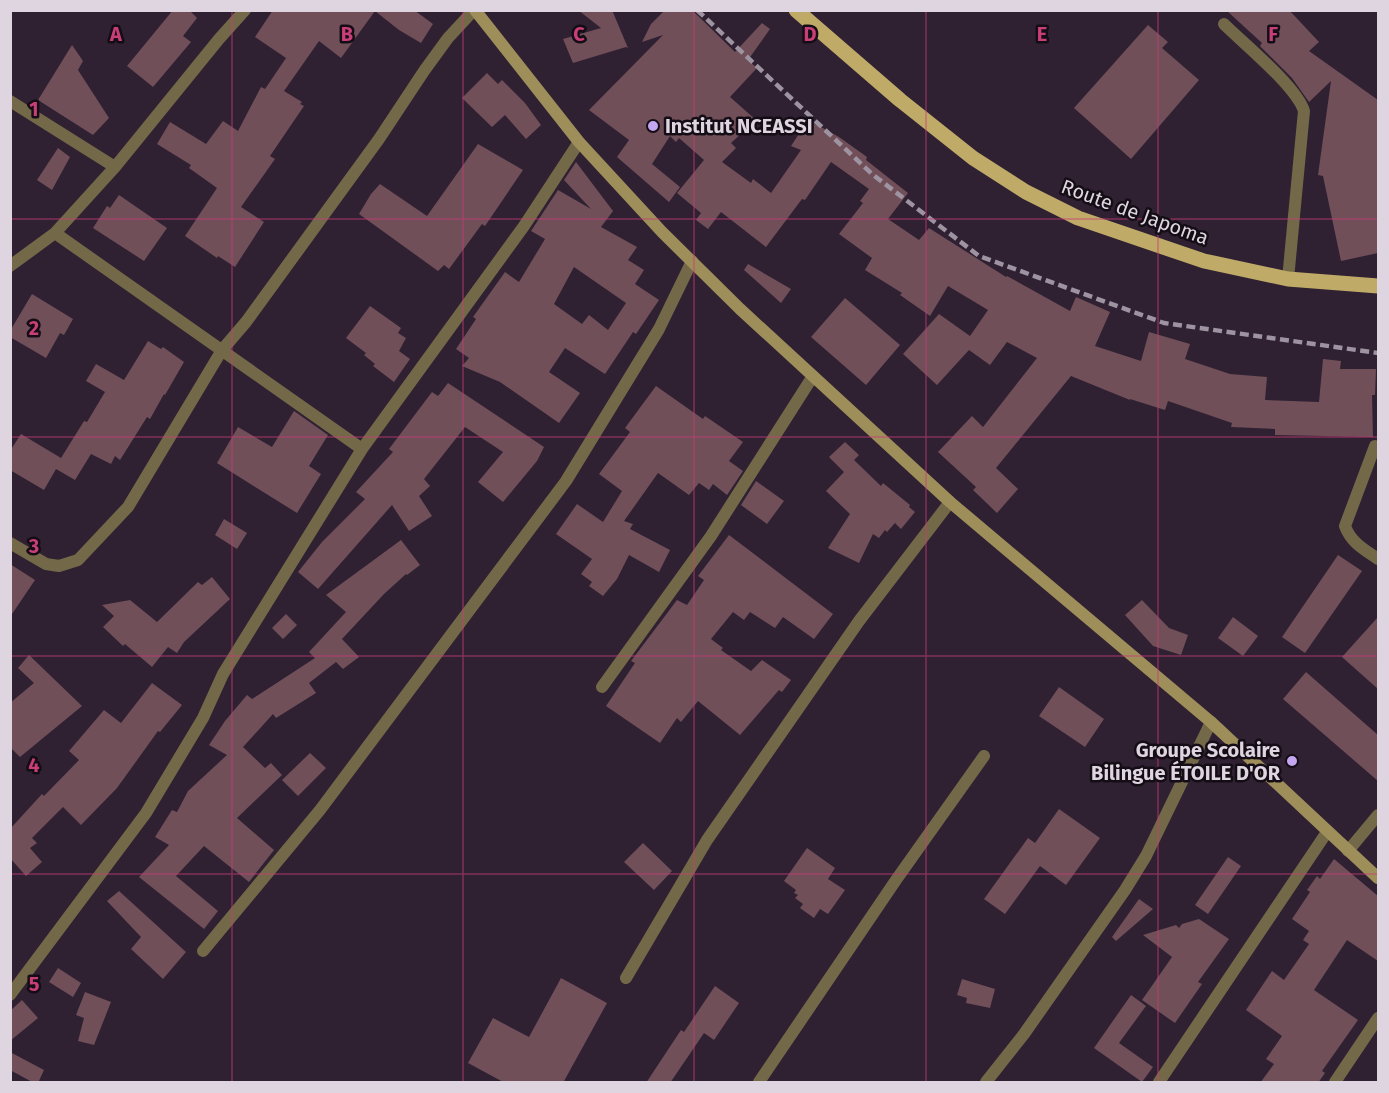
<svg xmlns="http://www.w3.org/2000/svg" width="1389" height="1093" viewBox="0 0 1389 1093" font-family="'Fira Sans',sans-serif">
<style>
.building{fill:#704f59;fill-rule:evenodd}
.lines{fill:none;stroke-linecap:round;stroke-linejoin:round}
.minor{stroke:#736949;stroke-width:12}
.secondary{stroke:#9e8e5a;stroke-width:12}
.primary{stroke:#bfab67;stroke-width:15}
.rail{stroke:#9e93a1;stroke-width:4.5;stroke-dasharray:9 4.5;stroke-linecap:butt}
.grid{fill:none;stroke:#c83e76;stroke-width:1.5;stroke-opacity:0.55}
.poi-dot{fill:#c5a6f1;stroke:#140d15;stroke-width:2}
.labels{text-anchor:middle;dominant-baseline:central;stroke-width:5;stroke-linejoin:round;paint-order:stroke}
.poi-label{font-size:20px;font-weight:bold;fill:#ded5e0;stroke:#140d15;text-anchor:start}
.street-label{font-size:20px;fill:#ded5e0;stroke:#140d15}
.grid-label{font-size:20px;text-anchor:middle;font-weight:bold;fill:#c83e76;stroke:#140d15;stroke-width:5;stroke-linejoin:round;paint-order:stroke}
</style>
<rect width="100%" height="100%" fill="#2f2132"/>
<path class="building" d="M173 10H189L197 18 183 36 191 42 153 87 127 66Z
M273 10H414L433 24 421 43 399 30 375 11 341 58 319 41 284 91 302 102 300 104 304 106 270 156 275 159 241 207 264 222 235 267 218 256 217 258 185 236 217 188 189 168 191 165 157 144 170 122 206 144 223 121 238 131 261 87 265 89 286 58 255 37Z
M578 10H612L628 48 626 47 573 63 563 39 601 28Z
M665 10H692L735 52 762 23 770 29 748 60 757 68 730 97 756 120 731 143 736 148 722 162 751 183 753 179 771 193 801 150 791 146 808 120 839 137 867 157 866 160 908 193 888 219 919 240 929 228 1006 277 1007 276 1070 311 1076 297 1110 312 1095 346 1141 361 1149 332 1190 344 1185 359 1230 374 1267 377 1265 400 1319 402 1323 359 1341 361 1340 369H1376L1375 395H1372L1373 437 1275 435V429L1231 427 1232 423 1168 401 1165 410 1130 399V400L1071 376 996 468 1018 489 997 513 973 490 976 487 938 452 972 416 983 427 1037 358 1007 342 990 365 969 350 937 385 903 354 939 314 970 336 988 310 948 286 930 316 900 295 902 293 865 270 872 258 839 234 863 203 860 201 869 189 831 162 805 200 802 199 766 247 721 212 708 229 696 220 701 213 677 193 704 160 679 138 676 142 670 136 652 164 680 187 669 202 617 157 629 140 589 110 663 35 642 42 651 24Z
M1226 10H1289L1319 42 1309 51 1378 100V253L1341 261 1323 176 1318 175 1331 81 1309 102 1292 78 1260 46 1262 43Z
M1148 25 1168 42 1162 48 1199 80 1131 159 1074 108Z
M72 45 83 61 78 70 109 118 93 135 38 100Z
M487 73 498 84 502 80 525 103 541 125 526 139 505 115 492 127 462 98Z
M478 144 523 170 485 226 482 224 449 269 444 265 438 271 359 214 371 194 380 184 427 216Z
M58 148 70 157 52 190 37 180Z
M576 162 613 211 601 227 637 247 628 260 644 270 635 284 659 300 636 334 633 332 605 374 565 348 549 372 580 393 559 423 500 382 462 366 469 358 456 349 476 319 473 317 505 272 519 282 545 239 531 231 558 190 591 209 564 180ZM574 267 626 303 608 330 589 315 582 324 554 304Z
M119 195 167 228 144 261 93 228 107 206 110 208Z
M748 264 791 289 781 303 744 270Z
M32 294 73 319 64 335 60 333 46 358 10 337V331Z
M845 298 900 345 866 385 811 337Z
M370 306 401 328 398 333 406 338 399 351 410 359 394 382 373 366 375 364 364 355 366 353 346 338Z
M148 341 161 349 163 347 184 362 165 395 164 394 150 419 147 417 120 460 115 456 111 464 91 454 75 480 56 469 44 490 10 470V451L21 434 61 458 84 421 87 422 105 392 86 381 96 364 124 380Z
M448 383 544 447 537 461 503 502 478 482 503 452 465 427 424 479 430 486 419 496 432 516 409 531 392 505 318 589 298 572 322 542 365 499 356 492 393 452 389 449 432 392 438 396Z
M656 386 703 419 705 416 743 442 729 461 743 471 727 495 713 484 709 490 699 483 689 495 658 473 624 521 633 524 630 529 670 550 659 572 629 555 617 579 603 596 589 586 592 582 581 574 592 559 556 534 577 504 603 522 622 491 599 474 630 432 625 428Z
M294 411 328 435 309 466 321 474 297 513 217 463 238 427 272 447Z
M845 442 859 455 854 460 881 486 883 483 910 505 909 507 915 512 901 529 895 523 887 532 885 530 879 538 873 534 859 563 828 548 850 514 826 491 844 472 829 457Z
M756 481 784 501 767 524 741 505Z
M224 519 247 533 237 549 215 535Z
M729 535 833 614 814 639 783 617 775 628 750 612 744 620 733 612 711 639 723 648 721 650 751 671 762 660 791 680 782 692 779 690 740 735 698 701 681 722 677 718 660 743 606 706 635 663 631 661 677 600 687 605 704 580 698 576Z
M401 540 420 565 407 575 406 574 384 594 342 639 359 657 343 669 336 662 309 683 316 693 276 718 273 714 243 747 265 768 271 763 282 775 237 818 274 850 249 882 204 846 176 876 218 911 204 929 139 877 169 845 155 837 172 810 177 812 188 791 227 755 209 745 225 721 247 695 252 699 315 658 309 652 346 612 326 595Z
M1338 555 1362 571 1305 653 1282 637Z
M10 564 35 580 10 617Z
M212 577 230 599 184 642 177 653 168 647 152 667 125 644 123 646 103 627 114 616 102 605 130 600 157 622 198 582 202 585Z
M1142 600 1169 628 1188 635 1181 655 1153 646 1125 615Z
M286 614 297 625 283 639 272 628Z
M1233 617 1258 636 1243 656 1218 638Z
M1378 617V689L1342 657Z
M29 655 82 706 20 757 10 747V703L34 683 18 668Z
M1306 672 1378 735V781L1283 699Z
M152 683 182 705 160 732 158 731 117 788 81 825 63 807 32 838 37 843 30 848 42 862 26 876 10 858V829L42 794 44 796 79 760 69 751 104 710 121 723Z
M1059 687 1104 719 1085 747 1039 716Z
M310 753 326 768 298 796 282 780Z
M1059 809 1100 838 1066 885 1040 866 1005 914 984 899 1028 838 1035 843Z
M643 843 672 871 654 890 624 862Z
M807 848 835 868 828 879 845 890 828 914 820 909 814 918 800 908 803 904 795 898 798 895 794 893 796 890 784 881Z
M1228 857 1241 866 1208 914 1195 905Z
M1334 859 1378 896V961L1347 940 1314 990 1358 1020 1322 1071 1325 1073 1318 1083H1260L1274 1064 1266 1059 1282 1036 1246 1010 1272 971 1284 980 1309 944 1303 940 1309 931 1292 919 1310 892 1307 890 1317 876 1320 879Z
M119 891 186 952 163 979 131 949 141 937 107 901Z
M1139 899 1153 909 1116 941 1112 937Z
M1199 919 1229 939 1198 982 1202 984 1175 1023 1142 1000 1172 957 1143 935 1176 925 1179 928 1182 924Z
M58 968 81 983 73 997 49 982Z
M561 978 607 1003 563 1083H505L468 1063 493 1018 529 1037Z
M962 979 995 989 990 1008 966 1003 967 998 957 995Z
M715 986 739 1003 714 1040 704 1033 670 1083H646L681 1030 684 1032Z
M85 992 111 1002 94 1045 78 1041 84 1018 76 1015Z
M1131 995 1146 1006 1119 1043 1153 1067 1142 1082 1094 1048Z
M22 1000 38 1018 10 1041V1011Z
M10 1052 44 1070 38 1083H34L10 1070Z"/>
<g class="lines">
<path class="minor" d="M1224 24C1244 44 1296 86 1304 111L1288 279
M10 101 115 167
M55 233 362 449 524 226 579 142
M10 266 55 233 115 167 219 39 245 10
M1375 446 1345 526C1351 543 1365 550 1378 559
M10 543 46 564 59 566 78 560 128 507 222 350 246 322 379 139 424 71 448 38 474 10
M602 687 711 536 813 376
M1348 851 1378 815
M203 951 320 810 566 481 659 329 692 261
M626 978 707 840 859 621 950 502
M10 995 146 813 203 718 223 674 362 449
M759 1082 896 880 984 756
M986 1082 1024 1034 1125 890 1146 856 1211 722
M1159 1082 1327 832
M1335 1082 1378 1018"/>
<path class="secondary" d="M475 10 579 142 662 232 740 309 950 502 1211 722 1378 878"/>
<path class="primary" d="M796 10 900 100 973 158 1026 192 1078 218 1204 261 1288 279 1378 286"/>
<path class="rail" d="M697 10 872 174 979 256 1164 323 1378 353"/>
</g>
<path class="grid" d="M232 10V1082M463 10V1082M694 10V1082M926 10V1082M1158 10V1082M10 219H1378M10 437H1378M10 656H1378M10 874H1378"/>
<g class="poi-dot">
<circle cx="653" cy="126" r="6"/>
<circle cx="1292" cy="761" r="6"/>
</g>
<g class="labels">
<g class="poi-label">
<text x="665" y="126">Institut NCEASSI</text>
<text x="1280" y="750" text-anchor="end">Groupe Scolaire<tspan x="1280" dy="23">Bilingue ÉTOILE D'OR</tspan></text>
</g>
<g class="street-label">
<text transform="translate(1135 212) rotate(20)">Route de Japoma</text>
</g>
</g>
<g class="grid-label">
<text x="116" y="41">A</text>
<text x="347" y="41">B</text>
<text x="579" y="41">C</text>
<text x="810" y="41">D</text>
<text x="1042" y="41">E</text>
<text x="1273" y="41">F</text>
<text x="34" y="116">1</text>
<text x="34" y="335">2</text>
<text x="34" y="553">3</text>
<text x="34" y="772">4</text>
<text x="34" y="991">5</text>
</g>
<rect width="1389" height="1093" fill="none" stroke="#ded5e0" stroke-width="24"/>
</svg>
